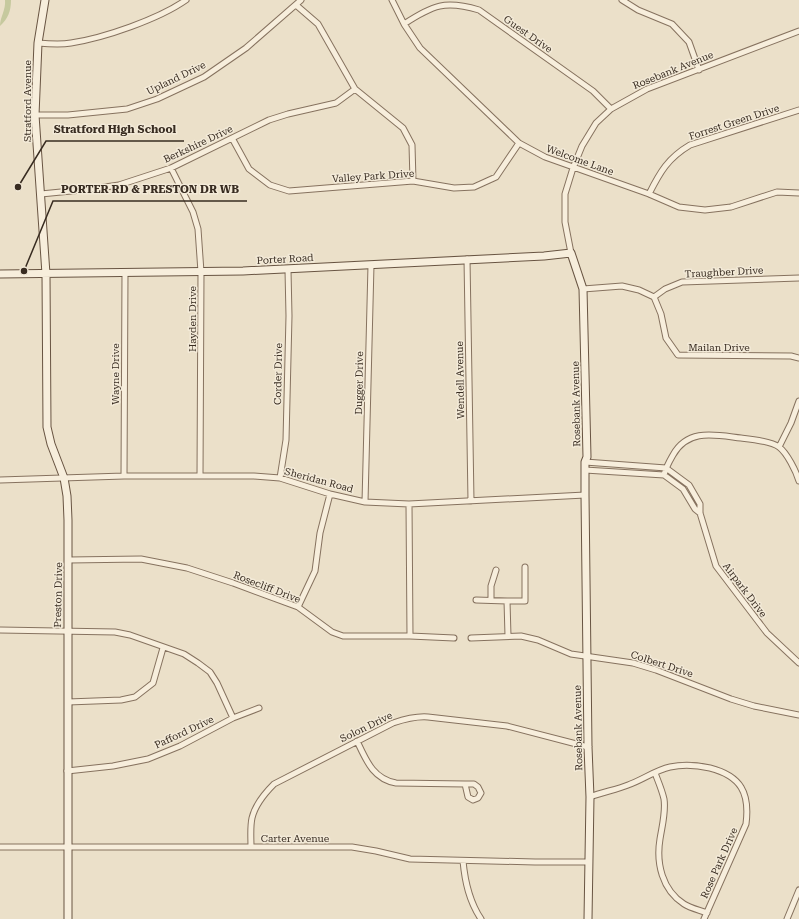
<svg xmlns="http://www.w3.org/2000/svg" width="799" height="919" viewBox="0 0 799 919" font-family="'Roboto Serif',serif">
<style>
.green{fill:#c6c99e}
.lines{fill:none;stroke-linecap:round;stroke-linejoin:round}
.street-casing{stroke:#86725f;stroke-width:7}
.secondary-casing{stroke:#685442;stroke-width:9}
.street{stroke:#f7eedc;stroke-width:5}
.secondary{stroke:#f7eedc;stroke-width:7}
.labels{text-anchor:middle;dominant-baseline:central;stroke-width:3;stroke-linejoin:round;paint-order:stroke}
.street-label{font-size:10px;fill:#382c21;stroke:#f3ead8}
.leader{fill:none;stroke:#382c21;stroke-width:1.5}
.callout-dot{fill:#382c21;stroke:#f3ead8;stroke-width:1.5}
.callout-label{font-size:11px;text-anchor:middle;font-weight:bold;fill:#382c21;stroke:#f3ead8;stroke-width:3;stroke-linejoin:round;paint-order:stroke}
</style>
<rect width="100%" height="100%" fill="#ebe0c9"/>
<path class="green" d="M5 0H11C11 11 8 19 0 26 0 17 6 10 5 0Z"/>
<g class="lines">
<defs>
<path id="street" d="M392 0 404 24 420 48 519 143 545 157 649 194 679 207 705 210 731 207 777 192 799 193
M622 0 638 10 672 24 689 42 699 70
M296 5 318 24 355 89 403 128 412 145 413 181
M404 24C433 5 445 0 479 10L593 91 611 109
M38 43C49 44 60 45 71 43 104 38 159 19 186 0
M35 115H68L127 109 157 99 204 77 246 48 301 0
M232 138 249 169 270 185 289 191 413 181 454 188 474 187 496 177 519 143
M171 168 193 212 198 229 201 272 200 476
M41 194 91 189 119 185 171 168 269 120 288 114 336 103 355 89
M649 194C660 172 668 158 690 145L799 110
M571 253 565 222V194L573 168 582 146 596 123 611 109 647 89 799 31
M467 259 471 501
M583 289 622 286 639 290 654 297 665 289 682 282 799 278
M654 297 661 314 666 338 678 355 791 356 799 358
M779 447 791 423 799 401
M585 462 666 468 689 485 700 504V513L716 566 767 633 799 663
M585 470 664 475 683 489 695 509 700 513
M664 475C666 467 669 462 673 455 688 428 715 435 741 438 750 439 771 441 779 447 787 453 796 471 799 481
M124 476 125 273
M280 478 286 440 289 316 288 270
M0 480 124 476H254L280 478 330 494 365 502 409 504 585 495
M365 502 371 265
M409 504 410 636
M69 560 141 559 187 568 233 583 298 607 332 632 343 636H410L454 638
M476 600 507 601 508 636
M491 600V586L496 570
M507 601H525V567
M298 607 315 571 320 533 330 494
M0 630 115 632 130 635 184 654 198 663 210 672 217 683 233 718
M471 638 521 636 538 640 571 654 633 663 656 670 731 699 754 706 799 715
M68 702 121 700 135 697 153 683 163 648
M357 741C366 760 373 779 396 783L465 784 468 797 473 800 478 798 481 793 478 787 474 784H465
M67 771 113 766 148 759 180 746 233 718 259 708
M655 773C658 781 662 790 664 799 666 812 662 826 660 839 656 863 662 890 684 904 690 908 699 910 707 913
M590 797C602 792 616 790 628 785 642 780 656 770 670 767 683 764 697 765 710 768 741 776 750 793 746 824L704 919
M0 847H352L376 851 410 859 535 862H588
M251 847C251 838 250 827 252 818 255 805 264 794 274 784L393 723C405 719 416 716 428 717L507 726 588 747
M463 861C465 882 469 901 481 919
M787 919 799 890"/>
<path id="secondary" d="M45 0 38 43 35 115 46 274 47 427 51 444 64 478 67 496 68 520V919
M0 274 243 271 544 256 571 253 583 289 587 457 585 462V495L588 747 590 797 588 919"/>
</defs>
<use href="#street" class="street-casing"/>
<use href="#secondary" class="secondary-casing"/>
<use href="#street" class="street"/>
<use href="#secondary" class="secondary"/>
</g>
<g class="labels">
<g class="street-label">
<text transform="translate(528 34) rotate(35)">Guest Drive</text>
<text transform="translate(673 70) rotate(-22)">Rosebank Avenue</text>
<text transform="translate(176 78) rotate(-26)">Upland Drive</text>
<text transform="translate(27 101) rotate(-90)">Stratford Avenue</text>
<text transform="translate(734 122) rotate(-18)">Forrest Green Drive</text>
<text transform="translate(198 144) rotate(-25)">Berkshire Drive</text>
<text transform="translate(580 160) rotate(20)">Welcome Lane</text>
<text transform="translate(373 176) rotate(-4)">Valley Park Drive</text>
<text transform="translate(285 259) rotate(-3)">Porter Road</text>
<text transform="translate(724 272) rotate(-3)">Traughber Drive</text>
<text transform="translate(192 319) rotate(-90)">Hayden Drive</text>
<text x="719" y="347">Mailan Drive</text>
<text transform="translate(115 374) rotate(-90)">Wayne Drive</text>
<text transform="translate(278 374) rotate(-89)">Corder Drive</text>
<text transform="translate(460 380) rotate(-91)">Wendell Avenue</text>
<text transform="translate(359 383) rotate(-89)">Dugger Drive</text>
<text transform="translate(576 404) rotate(-91)">Rosebank Avenue</text>
<text transform="translate(319 480) rotate(15)">Sheridan Road</text>
<text transform="translate(267 587) rotate(21)">Rosecliff Drive</text>
<text transform="translate(745 590) rotate(53)">Airpark Drive</text>
<text transform="translate(58 595) rotate(-89)">Preston Drive</text>
<text transform="translate(662 664) rotate(18)">Colbert Drive</text>
<text transform="translate(366 727) rotate(-26)">Solon Drive</text>
<text transform="translate(578 728) rotate(-91)">Rosebank Avenue</text>
<text transform="translate(184 732) rotate(-25)">Pafford Drive</text>
<text x="295" y="838">Carter Avenue</text>
<text transform="translate(719 863) rotate(-66)">Rose Park Drive</text>
</g>
</g>
<path class="leader" d="M18 187L46 141H184M24 271L53 201H247"/>
<g class="callout-dot">
<circle cx="18" cy="187" r="4"/>
<circle cx="24" cy="271" r="4"/>
</g>
<g class="callout-label">
<text x="115" y="133">Stratford High School</text>
<text x="150" y="193">PORTER RD &amp; PRESTON DR WB</text>
</g>
</svg>
